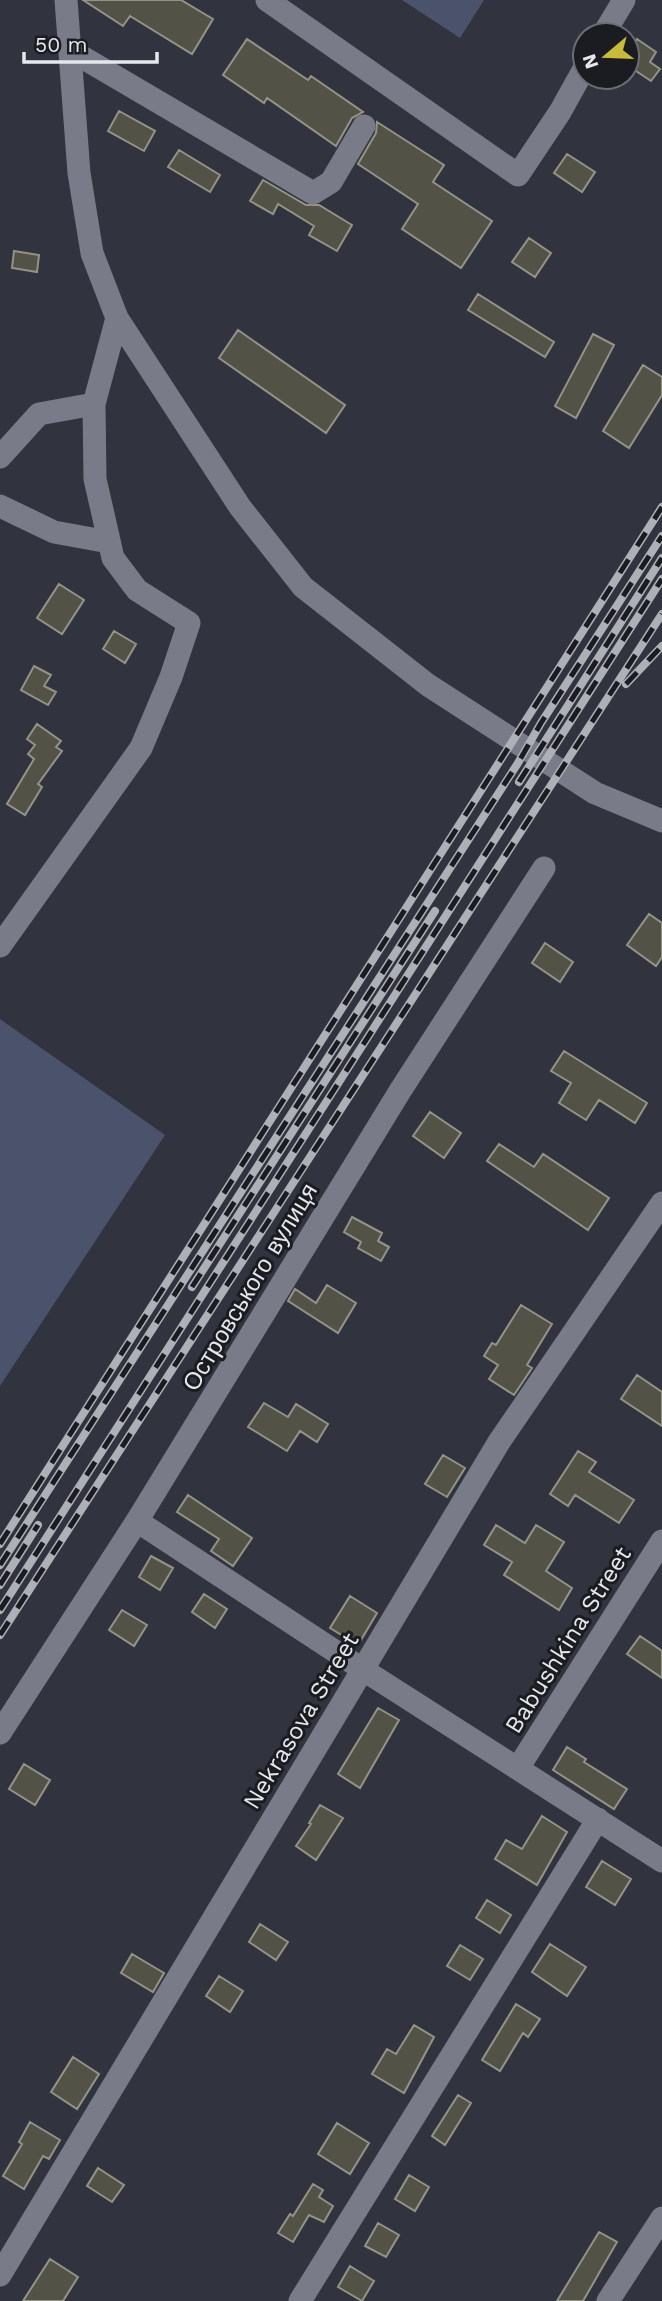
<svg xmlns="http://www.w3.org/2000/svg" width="662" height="2301" viewBox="0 0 662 2301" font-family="'Work Sans',sans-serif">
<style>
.green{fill:#4b526c}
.building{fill:#535246;stroke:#949387;stroke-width:2}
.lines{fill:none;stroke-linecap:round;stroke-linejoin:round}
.minor{stroke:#797c88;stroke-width:23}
.rail-casing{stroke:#aeb0b7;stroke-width:8}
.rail{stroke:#1b1c21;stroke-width:5;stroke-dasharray:16;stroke-linecap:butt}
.labels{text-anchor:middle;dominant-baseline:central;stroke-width:6;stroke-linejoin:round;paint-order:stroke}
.street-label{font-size:24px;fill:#e5e7ed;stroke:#1b1c21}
</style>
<rect width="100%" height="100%" fill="#31343e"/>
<path class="green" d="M402 0H484L460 38Z
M0 1019 165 1135 0 1386Z"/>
<path class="building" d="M83 0H181L213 19 192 54 130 16 123 26Z
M247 39 308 80 311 76 363 112 352 118 336 146 267 98 264 103 223 75Z
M637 39 656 52 650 62 660 69 651 81 627 65V53Z
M119 111 155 131 144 151 108 131Z
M377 122 444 165 433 182 492 221 461 268 402 229 418 204 358 164 376 133Z
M179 150 220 175 210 192 168 167Z
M567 154 595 172 582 192 554 173Z
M263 180 306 205H319L352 225 337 251 309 235 314 226 278 204 273 214 250 201Z
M529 238 551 253 535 277 512 262Z
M14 251 39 255 37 272 12 268Z
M478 294 554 342 545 357 468 310Z
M238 330 345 405 326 433 219 358Z
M593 334 614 345 576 418 555 406Z
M643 365 662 377V395L629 448 603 431Z
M59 584 84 600 62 634 37 618Z
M114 631 136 644 125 663 103 649Z
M34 666 51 675 44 686 56 692 48 705 21 690Z
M37 724 61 741 56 747 62 751 38 784 42 787 25 815 7 804 34 759 28 754 35 745 27 739Z
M649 914 662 923V957L656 966 627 945Z
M545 943 573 962 560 982 532 963Z
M564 1051 647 1103 635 1123 599 1100 586 1120 559 1103 571 1083 551 1071Z
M430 1112 461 1133 444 1158 413 1136Z
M499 1144 534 1167 543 1154 609 1198 588 1230 487 1161Z
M352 1217 382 1233 378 1241 389 1247 381 1261 358 1248 361 1242 344 1232Z
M327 1285 356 1303 338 1333 288 1301 295 1289 316 1303Z
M521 1305 552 1324 527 1365 532 1368 514 1395 489 1379 498 1365 484 1356 492 1343 496 1345Z
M637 1375 662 1392V1426L621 1399Z
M264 1403 288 1417 296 1404 328 1424 317 1442 300 1431 287 1451 248 1427Z
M578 1451 596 1462 589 1472 634 1500 619 1523 575 1495 568 1506 550 1494Z
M443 1455 465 1468 447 1497 425 1484Z
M188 1495 252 1538 233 1566 211 1551 219 1539 177 1512Z
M496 1525 525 1543 536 1525 564 1542 546 1571 572 1588 559 1610 504 1575 512 1562 484 1545Z
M151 1556 173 1568 160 1590 139 1577Z
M204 1594 227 1609 215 1628 192 1612Z
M350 1596 377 1613 358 1645 330 1628Z
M122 1610 147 1625 134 1646 109 1630Z
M640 1636 662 1651V1678L627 1654Z
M378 1708 399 1720 360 1788 338 1774Z
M567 1747 586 1759 584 1762 627 1789 614 1809 553 1770Z
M24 1764 50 1780 35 1805 9 1789Z
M320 1805 343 1818 316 1860 296 1846 311 1824 309 1823Z
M542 1816 567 1832 537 1885 495 1859 506 1840 522 1849Z
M602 1861 631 1879 615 1905 586 1887Z
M487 1900 511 1915 500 1933 476 1918Z
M260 1924 288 1942 276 1960 249 1942Z
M550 1944 586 1967 567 1996 532 1972Z
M460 1945 483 1959 470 1980 447 1966Z
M132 1954 164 1973 153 1992 121 1973Z
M219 1976 243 1991 230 2012 206 1996Z
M516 2004 540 2019 528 2037 523 2033 500 2071 482 2060Z
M414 2025 434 2037 404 2093 372 2074 387 2049 396 2054Z
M73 2057 99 2074 77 2109 51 2092Z
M458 2095 471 2103 445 2145 432 2136Z
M30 2122 60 2140 49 2159 43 2156 24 2189 3 2176 22 2144 19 2142Z
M337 2123 369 2143 350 2174 318 2154Z
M98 2168 124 2185 112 2202 87 2186Z
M409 2175 429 2187 415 2211 395 2199Z
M313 2184 323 2190 319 2197 333 2206 324 2222 309 2215 293 2242 278 2233 290 2214 293 2216Z
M378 2223 399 2235 386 2257 365 2246Z
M599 2232 617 2242 583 2301H557Z
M50 2259 78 2277 63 2301H23Z
M350 2266 374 2281 362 2301 338 2287Z"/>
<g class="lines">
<path class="minor" d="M66 0 79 173 92 253 117 318 240 507 303 587 428 685 595 793 662 821
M267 0 518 175 560 112 585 67
M603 35 624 0
M70 50 313 193 331 182 364 126
M0 457 39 414 94 404
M0 506 54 532 109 542
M0 946 141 748 171 677 189 623 137 590 113 558 95 479 94 404 117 318
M137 1521 362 1669 662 1861
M0 1733 137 1521 400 1091 544 868
M518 1768 662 1541
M0 2275 499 1442 662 1203
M300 2301 598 1819
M608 2301 662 2218"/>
<defs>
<path id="rail" d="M626 684 662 646
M519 782 662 558
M192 1287 435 911
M0 1544 662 507
M0 1565 518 763 541 723 662 536
M0 1585 38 1525
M0 1610 662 579
M0 1635 662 614"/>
</defs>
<use href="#rail" class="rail-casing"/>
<use href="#rail" class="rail"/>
</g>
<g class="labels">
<g class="street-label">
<text transform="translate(250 1287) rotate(-59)">Островського вулиця</text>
<text transform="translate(568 1640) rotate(-58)">Babushkina Street</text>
<text transform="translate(301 1721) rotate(-59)">Nekrasova Street</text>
</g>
</g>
<g transform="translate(606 56) rotate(251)"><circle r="33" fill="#1b1c21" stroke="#6c6d73" stroke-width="2"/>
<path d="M0-5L12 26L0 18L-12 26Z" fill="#c8bb3b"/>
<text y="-10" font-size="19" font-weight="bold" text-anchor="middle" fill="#e5e7ed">N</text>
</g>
<path d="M24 52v10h133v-10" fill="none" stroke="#e5e7ed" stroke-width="3.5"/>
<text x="35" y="52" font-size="21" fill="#e5e7ed" stroke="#1b1c21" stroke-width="5" paint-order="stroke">50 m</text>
</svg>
